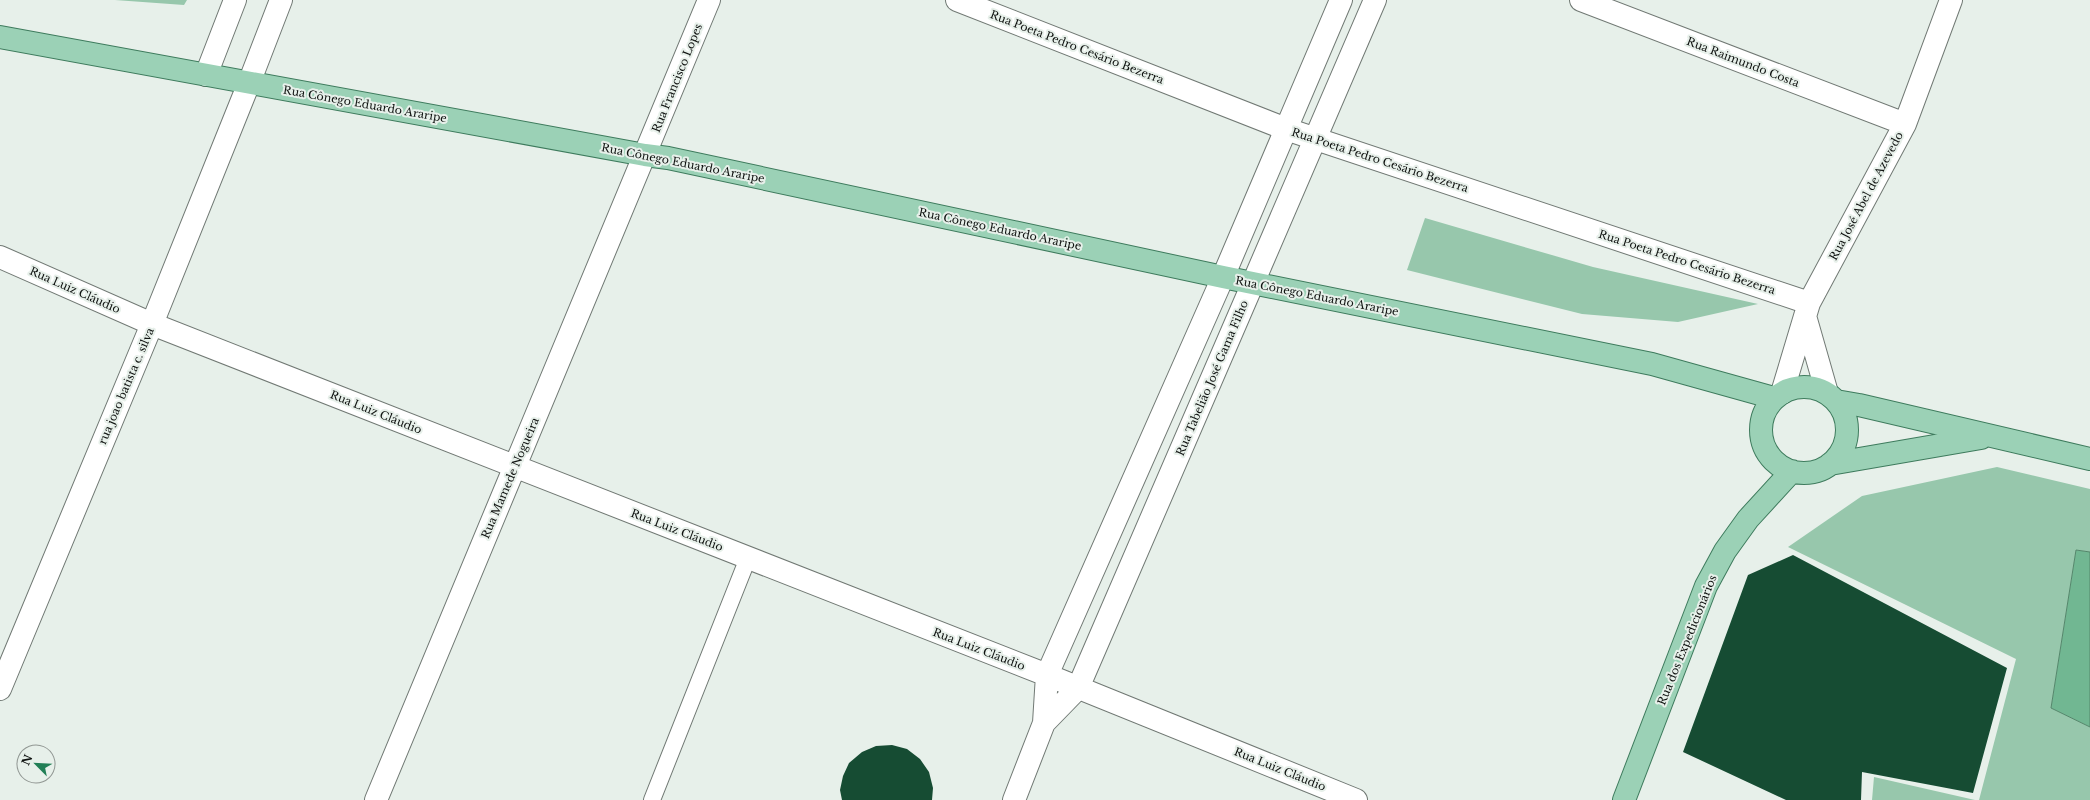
<svg xmlns="http://www.w3.org/2000/svg" width="2090" height="800" viewBox="0 0 2090 800" font-family="'Libre Baskerville',serif">
<style>
.green{fill:#97c7ac}
.water{fill:#71b792;stroke:#54866b}
.building{fill:#164c33}
.lines{fill:none;stroke-linecap:round;stroke-linejoin:round}
.service-casing{stroke:#717974;stroke-width:18}
.minor-casing{stroke:#717974;stroke-width:24}
.tertiary-casing{stroke:#717974;stroke-width:24}
.secondary-casing{stroke:#717974;stroke-width:24}
.primary-casing{stroke:#3e7b5d;stroke-width:24}
.service{stroke:#fff;stroke-width:16}
.minor{stroke:#fff;stroke-width:22}
.tertiary{stroke:#fff;stroke-width:22}
.secondary{stroke:#fff;stroke-width:22}
.primary{stroke:#9bd1b6;stroke-width:22}
.labels{text-anchor:middle;dominant-baseline:central;stroke-width:4;stroke-linejoin:round;paint-order:stroke}
.street-label{font-size:11px;fill:#0f1210;stroke:#e7f0ea}
</style>
<rect width="100%" height="100%" fill="#e7f0ea"/>
<path class="green" d="M115 0H187L184 5Z
M1425 218 1593 267 1758 304 1678 322 1582 314 1407 270Z
M1997 467 2090 489V552L2076 550 2051 708 2090 727V800H1979L2016 659 1788 547 1862 496Z
M1874 777 1975 800H1872Z"/>
<path class="water" d="M2076 550 2090 552V727L2051 708Z"/>
<path class="building" d="M1793 555 2007 668 1973 793 1862 772 1861 800H1786L1683 752 1748 575Z
M892 745 907 749 920 759 929 772 933 788 932 800H842L840 790 843 776 849 763 862 752 876 746Z"/>
<g class="lines">
<defs>
<path id="service" d="M652 800 748 558"/>
<path id="minor" d="M1223 277 1341 0
M1253 283 1375 0
M0 689 152 324 249 83"/>
<path id="tertiary" d="M0 257 152 324 1047 675 1356 800
M1044 723 1078 688 1253 283
M376 800 709 0
M1014 800 1044 723 1047 675 1223 277"/>
<path id="secondary" d="M957 0 1286 129 1809 303
M1581 0 1905 124
M206 75 235 0
M249 83 281 0
M1805 316 1827 393
M1782 393 1809 303 1905 124 1951 0"/>
<path id="primary" d="M0 37 645 155 668 158 1223 277 1652 364 1774 398
M1761 430a43 43 0 1 1 86 0a43 43 0 1 1-86 0Z
M1836 401 1859 405 2090 459
M1830 464 1981 438
M1624 800 1706 586 1725 551 1748 519 1792 471"/>
</defs>
<use href="#service" class="service-casing"/>
<use href="#minor" class="minor-casing"/>
<use href="#tertiary" class="tertiary-casing"/>
<use href="#secondary" class="secondary-casing"/>
<use href="#primary" class="primary-casing"/>
<use href="#service" class="service"/>
<use href="#minor" class="minor"/>
<use href="#tertiary" class="tertiary"/>
<use href="#secondary" class="secondary"/>
<use href="#primary" class="primary"/>
</g>
<g class="labels">
<g class="street-label">
<text transform="translate(1077 47) rotate(21)">Rua Poeta Pedro Cesário Bezerra</text>
<text transform="translate(1743 62) rotate(21)">Rua Raimundo Costa</text>
<text transform="translate(677 78) rotate(-68)">Rua Francisco Lopes</text>
<text transform="translate(365 104) rotate(10)">Rua Cônego Eduardo Araripe</text>
<text transform="translate(1380 160) rotate(18)">Rua Poeta Pedro Cesário Bezerra</text>
<text transform="translate(683 163) rotate(11)">Rua Cônego Eduardo Araripe</text>
<text transform="translate(1866 196) rotate(-62)">Rua José Abel de Azevedo</text>
<text transform="translate(1000 229) rotate(12)">Rua Cônego Eduardo Araripe</text>
<text transform="translate(1687 262) rotate(18)">Rua Poeta Pedro Cesário Bezerra</text>
<text transform="translate(75 290) rotate(24)">Rua Luiz Cláudio</text>
<text transform="translate(1317 296) rotate(11)">Rua Cônego Eduardo Araripe</text>
<text transform="translate(1212 378) rotate(-67)">Rua Tabelião José Gama Filho</text>
<text transform="translate(126 386) rotate(-67)">rua joao batista c. silva</text>
<text transform="translate(376 412) rotate(22)">Rua Luiz Cláudio</text>
<text transform="translate(510 478) rotate(-67)">Rua Mamede Nogueira</text>
<text transform="translate(677 530) rotate(21)">Rua Luiz Cláudio</text>
<text transform="translate(1687 640) rotate(-68)">Rua dos Expedicionários</text>
<text transform="translate(979 649) rotate(21)">Rua Luiz Cláudio</text>
<text transform="translate(1280 769) rotate(22)">Rua Luiz Cláudio</text>
</g>
</g>
<g transform="translate(36 764) rotate(294)"><circle r="19" fill="#e7f0ea" stroke="#919793"/>
<path d="M0-3L7 15L0 10L-7 15Z" fill="#217f56"/>
<text y="-6" font-size="11" font-weight="bold" text-anchor="middle" fill="#0f1210">N</text>
</g>
</svg>
